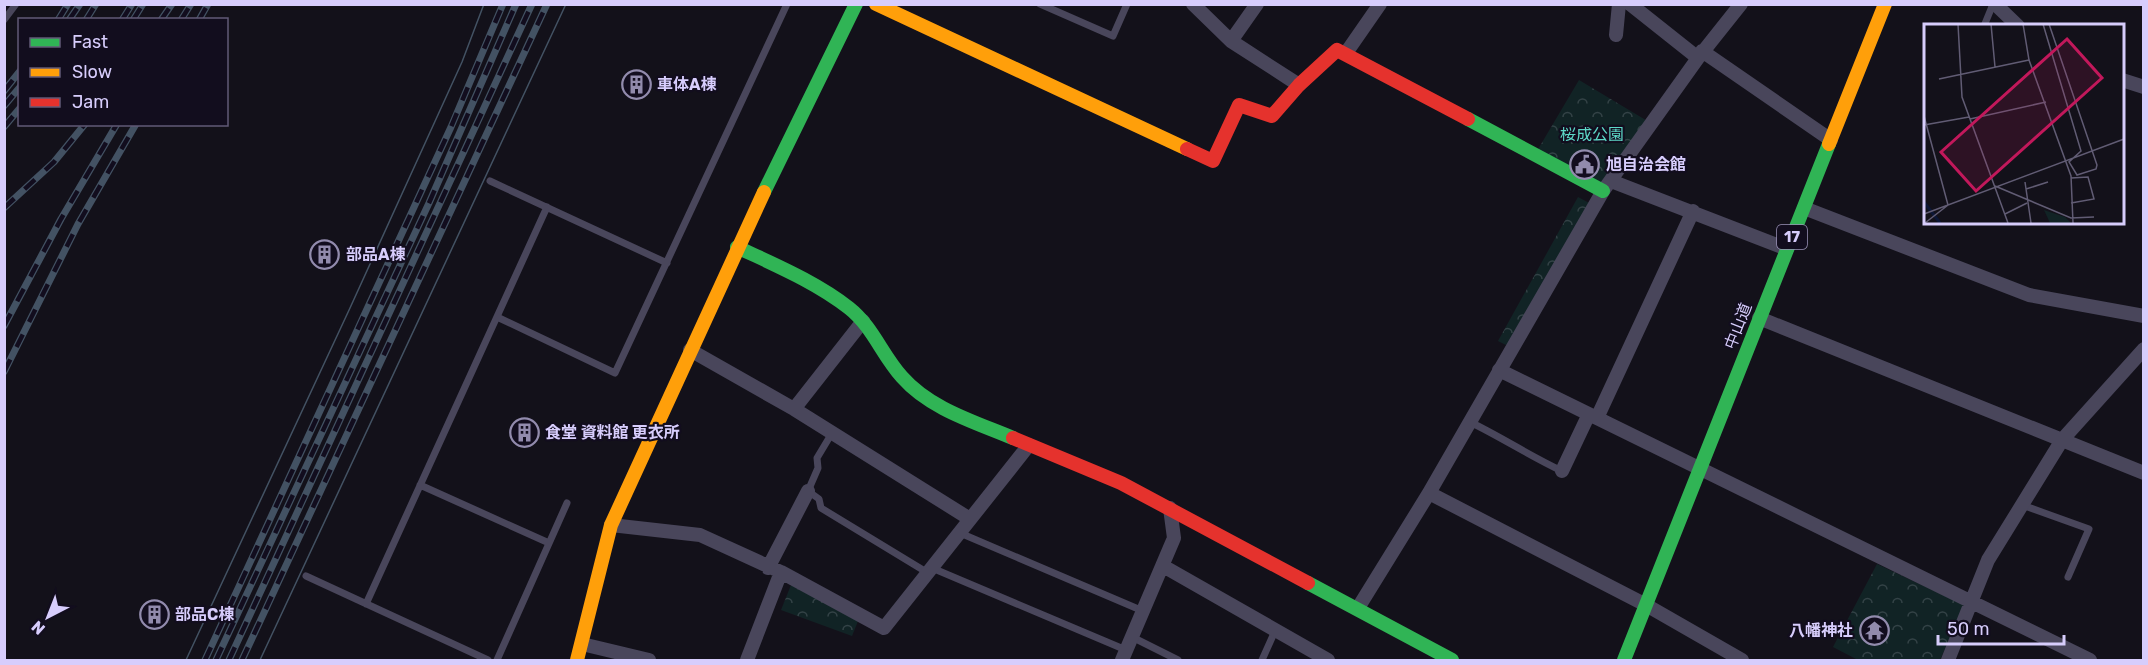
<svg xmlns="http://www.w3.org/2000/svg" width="2148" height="665" viewBox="0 0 2148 665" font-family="Rubik,'Noto Sans JP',sans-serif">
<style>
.park{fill:url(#park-crowns)}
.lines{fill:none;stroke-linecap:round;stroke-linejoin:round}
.lane{stroke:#49465b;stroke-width:7}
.street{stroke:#49465b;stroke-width:14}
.fast{stroke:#30b455;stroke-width:14}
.slow{stroke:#ff9f0a;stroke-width:14}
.jam{stroke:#e5322d;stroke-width:14}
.tram{stroke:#435263;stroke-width:1.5}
.rail-casing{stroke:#435263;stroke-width:7}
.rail{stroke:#120d1e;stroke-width:4.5;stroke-dasharray:14;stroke-linecap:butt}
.labels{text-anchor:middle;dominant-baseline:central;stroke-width:4.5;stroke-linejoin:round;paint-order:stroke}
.shield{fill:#120d1e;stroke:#9c93b9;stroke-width:1.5}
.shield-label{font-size:15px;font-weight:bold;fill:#d7cdfc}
.poi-label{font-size:16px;font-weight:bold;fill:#d7cdfc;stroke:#120d1e;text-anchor:start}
.park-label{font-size:16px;fill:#5dd8c7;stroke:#120d1e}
.street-label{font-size:16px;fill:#d7cdfc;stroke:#120d1e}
.inset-river{fill:none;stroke:#0c1636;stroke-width:3}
.inset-road{fill:none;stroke:#615c74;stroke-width:1.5}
.view{fill:#c2185b;fill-opacity:0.15;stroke:#c2185b;stroke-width:3}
.inset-edge{fill:none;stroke:#d7cdfc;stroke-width:3}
</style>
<defs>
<pattern id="park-crowns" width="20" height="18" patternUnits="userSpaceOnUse" patternTransform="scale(1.5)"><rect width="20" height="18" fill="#112325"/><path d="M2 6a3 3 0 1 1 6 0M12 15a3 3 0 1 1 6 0" fill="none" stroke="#334246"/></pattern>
</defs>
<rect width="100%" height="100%" fill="#13111a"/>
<path class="park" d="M1579 80 1649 122 1603 187 1537 151Z
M1578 197 1591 204 1510 347 1498 341Z
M1877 564 1964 605 1940 660H1858L1833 647Z
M791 585 858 621 852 636 781 610Z"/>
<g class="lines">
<path class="lane" d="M1040 4 1113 36 1127 4
M4 20 16 4
M1984 26 1993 4
M490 181 667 263
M497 317 615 373 787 4
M1470 422C1501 437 1530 456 1562 471
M832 433 817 458 818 468 808 491 819 499 821 508 928 573
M420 485 549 543
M2022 505 2089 529 2068 577
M960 533 1143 611
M932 568 1126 650
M306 576 488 660
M366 604 547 207
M1132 637 1178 660
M497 660 567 503
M1262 660 1275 631"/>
<path class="street" d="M1193 4 1231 41 1299 85
M1630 4 1698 58
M1995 4 2018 26
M1616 35 1619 4
M1231 41 1257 4
M1702 51 1831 140
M1346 53 1380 4
M2122 80 2144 87
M1611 181 1787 249
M1804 208 2029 295 2144 316
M1759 318 2144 473
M690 350 794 409 970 519
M1499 370 2090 660
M794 409 863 321
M1597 418 1693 211
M1562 471 1589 414
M1429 493 1646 605 1742 660
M611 525 700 535 781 572 884 628 1029 445
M1163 566 1328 660
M768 568 808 491
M1358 608 1429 493 1603 191 1698 58 1741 4
M582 644 649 660
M747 660 781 572
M1122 660 1174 538 1170 508
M1948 660 1988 560 2062 440 2144 349"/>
<path class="fast" d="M1468 119 1603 191
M764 192 856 4
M737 247C775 265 816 282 849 308 873 327 882 355 902 377 930 409 975 422 1013 438
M1308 583 1452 660
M1624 660 1829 144"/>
<path class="slow" d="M876 4 1187 149
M1829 144 1885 4
M577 660 611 525 764 192"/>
<path class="jam" d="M1187 149 1213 161 1239 105 1272 116 1299 85 1337 50 1468 119
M1013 438 1121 483 1308 583"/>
<path class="tram" d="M186 660 350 308 462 62 484 4
M260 660 566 4"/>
<defs>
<path id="rail" d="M58 20 68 4
M69 20 80 4
M86 20 96 4
M122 20 132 4
M133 20 143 4
M161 20 172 4
M181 20 191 4
M199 20 208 4
M4 91 20 71
M4 106 20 87
M4 127 20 108
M4 208 54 162 85 124
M4 326 61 219 117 124
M4 372 78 224 136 124
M205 660 451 127 503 4
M216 660 429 203 516 4
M229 660 532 4
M242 660 547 4"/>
</defs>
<use href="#rail" class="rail-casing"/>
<use href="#rail" class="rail"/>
</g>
<defs>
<symbol id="building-ring" viewBox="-11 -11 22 22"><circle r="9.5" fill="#120d1e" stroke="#928bad" stroke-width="1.5"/><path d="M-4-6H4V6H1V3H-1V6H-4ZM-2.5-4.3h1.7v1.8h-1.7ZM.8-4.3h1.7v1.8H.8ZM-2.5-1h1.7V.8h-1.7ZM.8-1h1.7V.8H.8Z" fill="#928bad"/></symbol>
<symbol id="civic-ring" viewBox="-11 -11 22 22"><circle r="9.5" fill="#120d1e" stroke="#928bad" stroke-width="1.5"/><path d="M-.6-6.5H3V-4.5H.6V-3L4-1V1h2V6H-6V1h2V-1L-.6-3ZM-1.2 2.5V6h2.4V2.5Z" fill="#928bad"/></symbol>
<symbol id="temple-ring" viewBox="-11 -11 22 22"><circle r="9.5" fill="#120d1e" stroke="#928bad" stroke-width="1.5"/><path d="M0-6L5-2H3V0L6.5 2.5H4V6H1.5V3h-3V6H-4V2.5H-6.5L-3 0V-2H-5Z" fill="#928bad"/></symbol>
</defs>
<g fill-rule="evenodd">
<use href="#building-ring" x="620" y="68" width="33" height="33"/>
<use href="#civic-ring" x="1568" y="148" width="33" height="33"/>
<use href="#building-ring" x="308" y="238" width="33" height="33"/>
<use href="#building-ring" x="508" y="416" width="33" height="33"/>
<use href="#building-ring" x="138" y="598" width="33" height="33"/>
<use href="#temple-ring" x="1858" y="614" width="33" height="33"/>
</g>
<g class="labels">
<rect class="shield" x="1777" y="225" width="30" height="24" rx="4.5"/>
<g class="shield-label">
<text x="1792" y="237">17</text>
</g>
<g class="poi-label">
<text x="657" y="84">車体A棟</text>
<text x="1606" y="164">旭自治会館</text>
<text x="346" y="254">部品A棟</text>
<text x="545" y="432">食堂 資料館 更衣所</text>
<text x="175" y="614">部品C棟</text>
<text x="1853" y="630" text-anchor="end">八幡神社</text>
</g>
<g class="park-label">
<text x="1592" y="134">桜成公園</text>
</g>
<g class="street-label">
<text transform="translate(1738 326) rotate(-69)">中山道</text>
</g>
</g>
<g transform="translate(1924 24)">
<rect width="200" height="200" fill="#13111a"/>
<path d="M120 186 141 193 147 199H126Z" fill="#112325"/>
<path class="inset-river" d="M0 178 16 199"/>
<path class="inset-road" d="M34 0 38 73 84 199M67 0 71 43M99 0 105 36 147 152 149 199M119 0 157 127 145 138 153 151 172 145 173 141 125 0M15 55 105 36M0 92 24 181 1 199M46 95 122 78M0 101 45 93M147 154 164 153 170 175 147 179M101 158 107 199M71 162 147 194 170 193M102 165 124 158M0 190 200 115M81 190 103 179"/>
<path class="view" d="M143 15 178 54 52 167 17 128Z"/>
<rect width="200" height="200" class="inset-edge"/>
</g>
<rect width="2148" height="665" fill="none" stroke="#d7cdfc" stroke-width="12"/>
<rect x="18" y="18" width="210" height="108" fill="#120d1e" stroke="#615a77" stroke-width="1.5"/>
<rect x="30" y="38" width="30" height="9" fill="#30b455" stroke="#615a77" stroke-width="1.5"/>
<text x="72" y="48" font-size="18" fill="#d7cdfc">Fast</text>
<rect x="30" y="68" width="30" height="9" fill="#ff9f0a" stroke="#615a77" stroke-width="1.5"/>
<text x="72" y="78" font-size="18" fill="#d7cdfc">Slow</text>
<rect x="30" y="98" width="30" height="9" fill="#e5322d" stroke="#615a77" stroke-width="1.5"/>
<text x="72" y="108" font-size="18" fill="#d7cdfc">Jam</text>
<g transform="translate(48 617) rotate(222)" stroke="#120d1e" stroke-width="4.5" paint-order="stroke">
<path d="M0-4.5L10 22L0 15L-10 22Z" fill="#d7cdfc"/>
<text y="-9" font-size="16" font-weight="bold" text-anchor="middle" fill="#d7cdfc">N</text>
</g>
<path d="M1938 635v9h126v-9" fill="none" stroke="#d7cdfc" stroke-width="3"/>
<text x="1947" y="635" font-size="18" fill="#d7cdfc" stroke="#120d1e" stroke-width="4.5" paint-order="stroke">50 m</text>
</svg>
